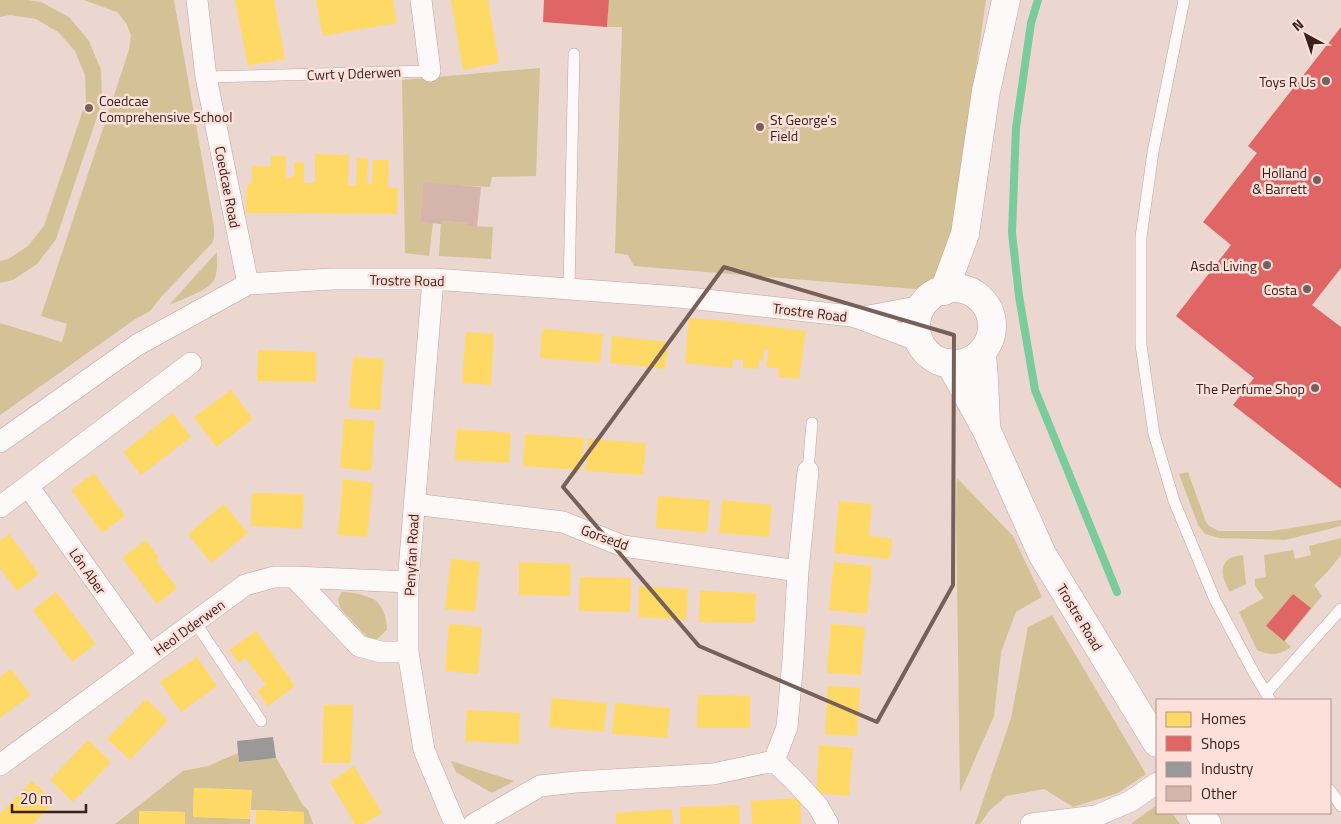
<svg xmlns="http://www.w3.org/2000/svg" width="1341" height="824" viewBox="0 0 1341 824" font-family="'Titillium Web',sans-serif">
<style>
.green{fill:#d5c196}
.homes{fill:#ffd966}
.shops{fill:#e06666}
.industry{fill:#999}
.lines{fill:none;stroke-linecap:round;stroke-linejoin:round}
.stream{stroke:#7bcc9b;stroke-width:8}
.building{fill:#d4b4ab}
.lane-casing{stroke:#bca6a0;stroke-width:12}
.street-casing{stroke:#bca6a0;stroke-width:22}
.secondary-casing{stroke:#bca6a0;stroke-width:29}
.lane{stroke:#fcf9f8;stroke-width:11}
.street{stroke:#fcf9f8;stroke-width:21}
.secondary{stroke:#fcf9f8;stroke-width:28}
.marked{fill:none;stroke:#78605a;stroke-width:4;stroke-linejoin:round}
.poi-dot{fill:#78605a;stroke:#fce0d9;stroke-width:2}
.labels{text-anchor:middle;dominant-baseline:central;stroke-width:5;stroke-linejoin:round;paint-order:stroke}
.street-label{font-size:14px;fill:#39201a;stroke:#fce0d9}
.poi-label{font-size:14px;fill:#39201a;stroke:#fce0d9;text-anchor:end}
</style>
<rect width="100%" height="100%" fill="#ecd6d0"/>
<path class="green" d="M0 0H28L41 2 69 17 89 41 101 70 102 102 56 239 37 264 13 280 0 283V261L8 259 28 246 44 226 86 101 85 75 75 51 58 32 36 19 10 15 0 17Z
M84 0H174L214 227V238L212 243 162 296 150 311 134 320 0 415V323L62 342 67 324 41 316 129 50 131 35 126 23 117 12Z
M609 0H986L951 238 945 271 929 286 915 289 634 266 628 255 615 253 622 27H607Z
M540 68 536 176 492 177 490 187 423 183 420 222 433 223 429 256 405 253 402 80Z
M441 221 467 223V226L493 227 491 259 439 256Z
M217 252C217 261 218 272 214 280 208 291 180 300 169 305Z
M1188 472 1206 522 1209 526 1219 531H1272L1341 520V526L1285 540 1219 538 1205 534 1198 525 1179 474Z
M957 478 1013 536 1042 597 1016 612 1001 652 994 716 960 793 956 509Z
M1341 538V555L1329 570 1314 585 1322 596 1285 641 1291 647C1277 656 1272 656 1257 650L1239 612 1264 598 1255 586V579L1266 577 1264 555 1293 550 1295 559 1311 555 1309 546Z
M1243 555 1246 584 1230 592C1220 575 1217 557 1243 555Z
M342 592C349 592 353 593 359 594 364 596 370 597 375 600 384 607 387 620 387 630L377 639 368 638 340 608 338 599Z
M1052 615 1146 774 1118 793 1073 807 1044 789 1006 796 989 811 980 824H975L1011 718 1028 627Z
M238 753 239 762 276 758 284 771 302 804 308 810 313 824H304V812L251 810V790L194 788 193 817 250 819V824H185V812L139 811V824H115L183 771 208 766Z
M451 761 514 781 492 793 456 772Z
M1157 805V813H1172L1180 824H1132V823Z"/>
<path class="homes" d="M235 0H274L285 59 248 66Z
M316 0H393L397 23 323 36Z
M451 0H488L499 63 463 70Z
M315 154 349 155 348 185H356L357 158H368L367 183 372 184 373 160H389L388 187 398 188 397 214 246 213 247 184H252V166H271V156H286V178L294 177V162H304V183H315Z
M689 318 727 321 806 331 799 379 778 377 779 369 766 367 769 350 764 349 763 361 759 360 758 369 743 368V360L733 359 732 368 685 363Z
M542 329 603 334 600 363 540 358Z
M466 332 494 334 491 385 462 383Z
M612 336 669 342 665 369 610 363Z
M258 350 316 352V382L257 381Z
M353 357 384 359 380 410 349 408Z
M231 390 253 419 216 447 194 417Z
M173 413 191 437 141 475 123 452Z
M344 419 375 421 371 471 340 468Z
M457 429 511 433 509 463 455 460Z
M525 434 584 438 582 470 523 466Z
M588 439 646 443 643 475 586 471Z
M94 473 125 516 102 533 71 490Z
M343 479 373 483 367 537 338 535Z
M252 493 304 494 302 529 251 526Z
M658 496 710 500 707 533 656 528Z
M722 500 772 505 769 537 719 533Z
M839 501 872 504 869 536 892 539 890 559 834 553Z
M224 504 248 533 211 563 188 534Z
M9 534 39 574 17 591 0 568V541Z
M146 540 159 558 156 560 177 588 157 604 122 558Z
M451 559 480 562 475 612 445 609Z
M519 562 571 564 570 596 519 595Z
M834 562 872 566 867 614 829 610Z
M580 577 631 578 630 612 579 611Z
M639 586 688 589 686 620 638 617Z
M700 591 756 593 755 623 699 622Z
M56 592 96 644 72 662 33 610Z
M449 624 482 627 478 674 445 671Z
M831 624 865 627 861 675 827 673Z
M256 631 295 686 268 706 257 691 266 685 245 658 239 663 229 650Z
M197 657 217 686 181 712 160 682Z
M11 669 31 695 0 718V677Z
M828 686 860 688 857 736 825 734Z
M698 695 750 696V728H697Z
M552 698 607 703 604 732 549 727Z
M146 699 168 720 130 760 107 739Z
M615 703 670 708 667 738 612 734Z
M324 705H353L351 763H322Z
M467 710 520 713 519 744 465 741Z
M88 740 111 762 73 802 50 780Z
M819 745 853 748 849 796 816 793Z
M354 766 382 813 364 824H355L330 782Z
M32 781 54 802 33 824H0V814Z
M194 788 252 790 250 819 193 817Z
M800 798 801 824H752L751 801Z
M739 805 740 824H680V807Z
M672 809 673 824H616V813Z
M256 810 304 812V824H255Z
M139 811 185 812V824H139Z"/>
<path class="shops" d="M544 0H609L607 27 543 22Z
M1341 27V268L1312 305 1341 327V489L1233 405 1254 378 1176 316 1231 245 1203 222 1257 153 1248 146Z
M1293 594 1311 608 1284 641 1266 626Z"/>
<path class="industry" d="M273 737 276 758 239 762 237 741Z"/>
<g class="lines">
<path class="stream" d="M1038 0 1031 23 1016 128 1012 233 1019 296 1035 390 1117 592"/>
</g>
<path class="building" d="M423 182 481 187 477 227 467 226V223L441 221V224L420 222Z"/>
<g class="lines">
<defs>
<path id="lane" d="M1184 0 1153 152 1141 237V345L1154 434 1174 501 1215 600 1254 673 1270 700
M206 77 430 71
M569 289 574 54
M808 471 812 423
M195 622 261 721
M1266 693 1341 609
M1330 790 1341 806"/>
<path id="street" d="M197 0 206 77 248 284
M421 0 430 71
M433 279 408 582V652L424 750 455 824
M858 318 922 306
M0 442 137 345 248 284 332 279H433L679 297 851 316 858 318 919 341
M28 486 149 656
M414 504 563 522 623 546 798 571
M0 507 191 363
M294 577 359 646 381 652H408
M774 761 792 778 818 806 828 824
M0 765 245 585 274 577H294L408 582
M474 824 540 786 576 782 713 774 774 761 787 727 793 660 798 571 808 471
M1031 824 1096 816 1131 801 1157 783"/>
<path id="secondary" d="M916 326a38 38 0 1 1 76 0a38 38 0 1 1-76 0Z
M944 291 965 234 986 91 1006 0
M982 353 984 379 986 424
M950 363 987 431 1042 554 1157 743
M1200 813 1207 824"/>
</defs>
<use href="#lane" class="lane-casing"/>
<use href="#street" class="street-casing"/>
<use href="#secondary" class="secondary-casing"/>
<use href="#lane" class="lane"/>
<use href="#street" class="street"/>
<use href="#secondary" class="secondary"/>
</g>
<path class="marked" d="M724 267 954 335 953 585 877 722 699 646 563 487Z"/>
<g class="poi-dot">
<circle cx="1326" cy="81" r="5"/>
<circle cx="89" cy="108" r="5"/>
<circle cx="760" cy="127" r="5"/>
<circle cx="1317" cy="180" r="5"/>
<circle cx="1267" cy="265" r="5"/>
<circle cx="1307" cy="289" r="5"/>
<circle cx="1315" cy="388" r="5"/>
</g>
<g class="labels">
<g class="street-label">
<text transform="translate(354 73) rotate(-2)">Cwrt y Dderwen</text>
<text transform="translate(228 187) rotate(79)">Coedcae Road</text>
<text transform="translate(407 280) rotate(1)">Trostre Road</text>
<text transform="translate(810 312) rotate(7)">Trostre Road</text>
<text transform="translate(605 537) rotate(20)">Gorsedd</text>
<text transform="translate(411 555) rotate(-87)">Penyfan Road</text>
<text transform="translate(88 571) rotate(55)">Lôn Aber</text>
<text transform="translate(1080 617) rotate(59)">Trostre Road</text>
<text transform="translate(189 627) rotate(-36)">Heol Dderwen</text>
</g>
<g class="poi-label">
<text x="1316" y="81">Toys R Us</text>
<text x="99" y="100" text-anchor="start">Coedcae<tspan x="99" dy="16">Comprehensive School</tspan></text>
<text x="770" y="119" text-anchor="start">St George's<tspan x="770" dy="16">Field</tspan></text>
<text x="1307" y="172">Holland<tspan x="1307" dy="16">&amp; Barrett</tspan></text>
<text x="1257" y="265">Asda Living</text>
<text x="1297" y="289">Costa</text>
<text x="1305" y="388">The Perfume Shop</text>
</g>
</g>
<rect x="1156" y="699" width="175" height="115" fill="#fce0d9" stroke="#ae938d"/>
<rect x="1166" y="712" width="25" height="15" fill="#ffd966" stroke="#ae938d"/>
<text x="1201" y="724" font-size="15" fill="#39201a">Homes</text>
<rect x="1166" y="736" width="25" height="15" fill="#e06666" stroke="#ae938d"/>
<text x="1201" y="749" font-size="15" fill="#39201a">Shops</text>
<rect x="1166" y="762" width="25" height="15" fill="#999999" stroke="#ae938d"/>
<text x="1201" y="774" font-size="15" fill="#39201a">Industry</text>
<rect x="1166" y="786" width="25" height="15" fill="#d4b4ab" stroke="#ae938d"/>
<text x="1201" y="799" font-size="15" fill="#39201a">Other</text>
<g transform="translate(1306 35) rotate(320)" stroke="#fce0d9" stroke-width="4" paint-order="stroke">
<path d="M0-4L9 19L0 12L-9 19Z" fill="#39201a"/>
<text y="-8" font-size="14" font-weight="bold" text-anchor="middle" fill="#39201a">N</text>
</g>
<path d="M12 804v8h74v-8" fill="none" stroke="#39201a" stroke-width="2.5"/>
<text x="20" y="804" font-size="15" fill="#39201a" stroke="#fce0d9" stroke-width="4" paint-order="stroke">20 m</text>
</svg>
